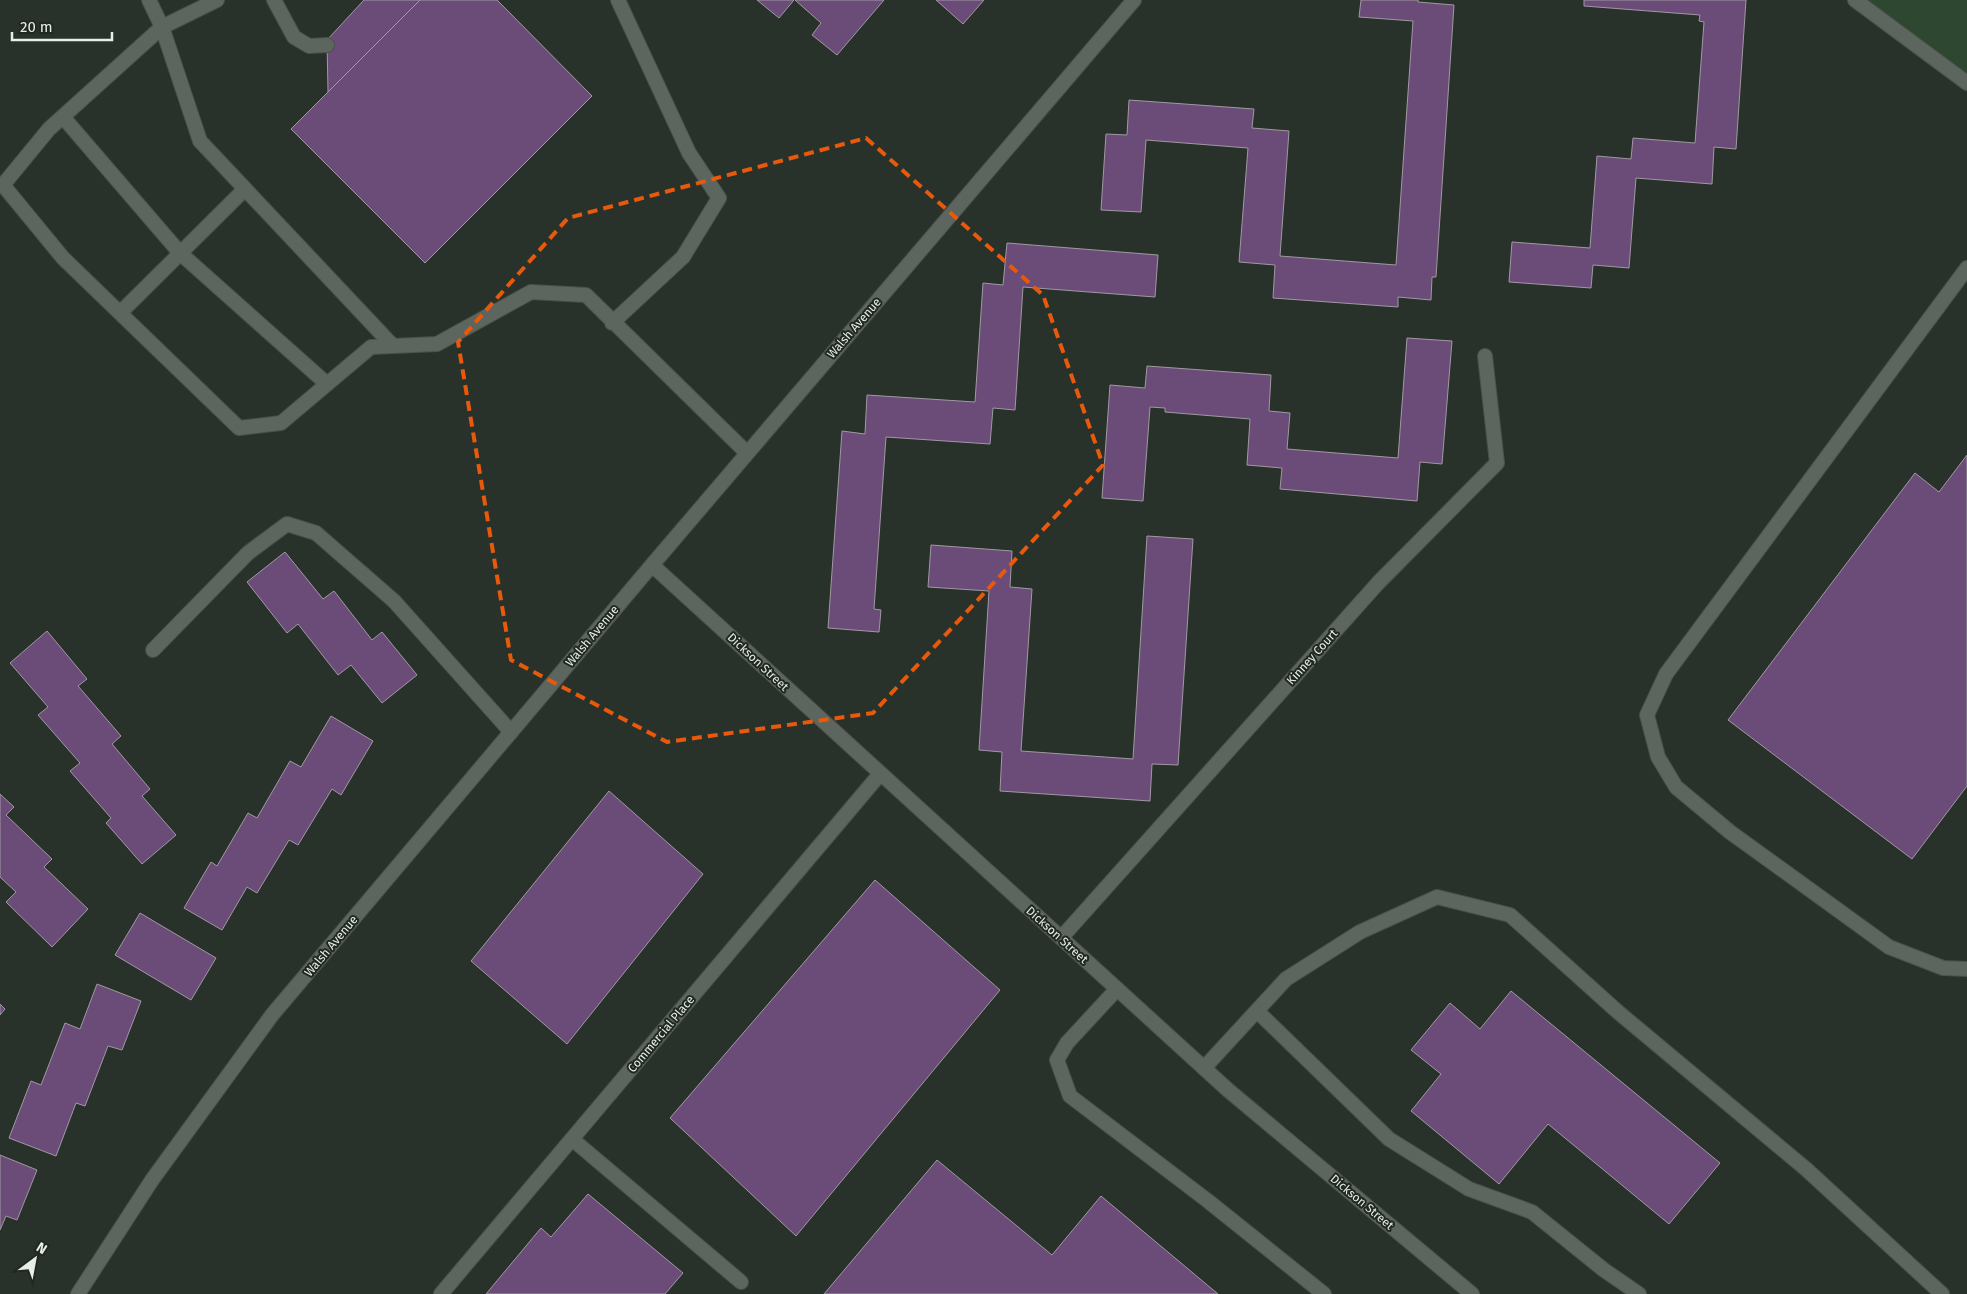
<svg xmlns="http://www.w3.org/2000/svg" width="1967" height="1294" viewBox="0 0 1967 1294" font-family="'Fira Sans',sans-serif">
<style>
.green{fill:#2d4731}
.building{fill:#6b4c78;stroke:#a099a3}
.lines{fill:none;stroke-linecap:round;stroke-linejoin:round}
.service-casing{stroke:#4a504a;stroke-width:16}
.minor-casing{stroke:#4a504a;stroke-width:16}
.service{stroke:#5d665e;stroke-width:14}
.minor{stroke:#5d665e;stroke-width:14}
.marked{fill:none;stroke:#e8590c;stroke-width:4;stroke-dasharray:10 6;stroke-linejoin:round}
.labels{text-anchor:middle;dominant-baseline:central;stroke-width:4;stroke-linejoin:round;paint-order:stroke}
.street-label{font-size:12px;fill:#e8ede8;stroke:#202820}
</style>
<rect width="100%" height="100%" fill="#29322a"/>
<path class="green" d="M1850 0H1967V88Z"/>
<path class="building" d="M364 0H420L328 92 327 40Z
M420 0H497L592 96 425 263 291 129Z
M757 0H794L779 18Z
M795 0H884L837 55 812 35 821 23Z
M936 0H984L963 24Z
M1361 0H1418V2L1454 5 1436 277H1432L1431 300 1398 297V307L1273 298 1275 265 1239 262 1248 148 1146 140 1141 212 1101 210 1106 134 1127 135 1129 100 1254 109 1252 128 1289 131 1280 256 1396 265 1413 21 1359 17Z
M1584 0H1746L1736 149 1714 147 1712 184 1636 178 1629 268 1593 265 1591 288 1509 282 1512 242 1590 248 1597 156 1631 159 1633 138 1695 143 1704 22 1699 21 1700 15 1584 6Z
M1007 243 1158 255 1155 297 1023 287 1015 410 993 408 990 444 886 437 874 609 881 610 879 632 828 628 842 431 865 434 867 395 975 402 983 283 1003 285Z
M1407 338 1452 341 1442 464 1420 462 1417 501 1280 489 1282 468 1247 465 1250 419 1165 412V408L1150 407 1143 501 1102 498 1110 385 1145 388 1147 366 1271 375 1269 411 1290 413 1287 449 1398 458Z
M1967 455V786L1912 859 1728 720 1915 473 1939 492Z
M1147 536 1193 539 1178 765 1152 764 1150 801 1000 791 1002 752 979 750 989 591 928 587 931 545 1012 551 1010 587 1032 589 1021 751 1133 759Z
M285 552 323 599 334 591 372 640 382 632 417 675 382 703 351 665 338 675 298 624 287 633 247 582Z
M47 631 87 679 78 686 121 736 112 744 150 789 142 796 176 835 142 864 106 823 111 818 70 771 80 763 38 715 48 707 10 663Z
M331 716 373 741 341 795 332 789 298 845 289 840 257 893 247 887 222 930 184 908 211 862 217 866 248 813 257 818 290 761 301 767Z
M609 791 703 874 567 1044 471 961Z
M0 794 14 807 6 815 52 859 44 867 88 909 52 947 6 902 16 892 0 877Z
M875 880 1000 990 796 1236 670 1118Z
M140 913 216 958 191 1000 115 955Z
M97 984 141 1001 122 1050 108 1046 85 1106 76 1103 56 1156 9 1138 31 1081 41 1085 65 1023 80 1029Z
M1511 991 1720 1163 1669 1224 1548 1124 1499 1184 1411 1111 1441 1074 1411 1050 1450 1003 1480 1029Z
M0 1004 5 1009 0 1015Z
M0 1155 37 1170 17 1220 6 1216 0 1230Z
M937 1160 1052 1255 1101 1196 1218 1294H824Z
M588 1194 683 1273 665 1294H486L541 1228 551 1237Z"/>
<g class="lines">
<defs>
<path id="service" d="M149 0 162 27 217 0
M274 0 294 37 309 46 327 45
M63 117 180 253 327 384
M120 313 245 189
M612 323 683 257 719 198 689 153 618 0
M393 346 200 141 162 27 49 129 3 185 63 258 239 428 281 423 371 347 437 344 531 292 586 295 747 453
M153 650 248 553 287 524 316 533 394 601 511 732
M1117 989 1067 1043 1057 1060 1070 1096 1208 1201 1324 1294
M1257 1011 1389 1139 1469 1189 1532 1212 1604 1270 1639 1294
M1204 1068 1286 979 1360 932 1437 897 1510 915 1618 1012 1806 1169 1942 1294
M572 1139 741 1282"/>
<path id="minor" d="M1855 0 1967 83
M1967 268 1666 674 1647 715 1658 757 1676 787 1730 832 1889 947 1943 968 1967 969
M652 565 1228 1090 1472 1294
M1061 938 1378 583 1497 463 1485 356
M78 1294 152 1180 272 1015 652 565 1134 0
M441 1294 880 774"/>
</defs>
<use href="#service" class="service-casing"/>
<use href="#minor" class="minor-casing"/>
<use href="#service" class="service"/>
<use href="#minor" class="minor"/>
</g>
<path class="marked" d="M866 138 1043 295 1103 465 873 713 667 742 511 660 458 342 568 218Z"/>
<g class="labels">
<g class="street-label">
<text transform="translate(854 328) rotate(-49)">Walsh Avenue</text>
<text transform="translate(592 636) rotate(-50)">Walsh Avenue</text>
<text transform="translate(1312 657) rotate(-48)">Kinney Court</text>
<text transform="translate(758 662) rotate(43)">Dickson Street</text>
<text transform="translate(1057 935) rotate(42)">Dickson Street</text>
<text transform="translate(331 946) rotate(-50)">Walsh Avenue</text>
<text transform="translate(661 1034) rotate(-50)">Commercial Place</text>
<text transform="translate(1362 1202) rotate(40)">Dickson Street</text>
</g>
</g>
<g transform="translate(35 1259) rotate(32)" stroke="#202820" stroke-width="4" paint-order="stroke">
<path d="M0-4L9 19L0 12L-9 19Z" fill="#e8ede8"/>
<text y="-8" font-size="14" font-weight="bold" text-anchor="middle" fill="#e8ede8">N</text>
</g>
<path d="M12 32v8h100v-8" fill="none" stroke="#e8ede8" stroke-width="2.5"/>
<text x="20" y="32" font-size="15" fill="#e8ede8" stroke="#202820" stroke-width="4" paint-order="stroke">20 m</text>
</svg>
